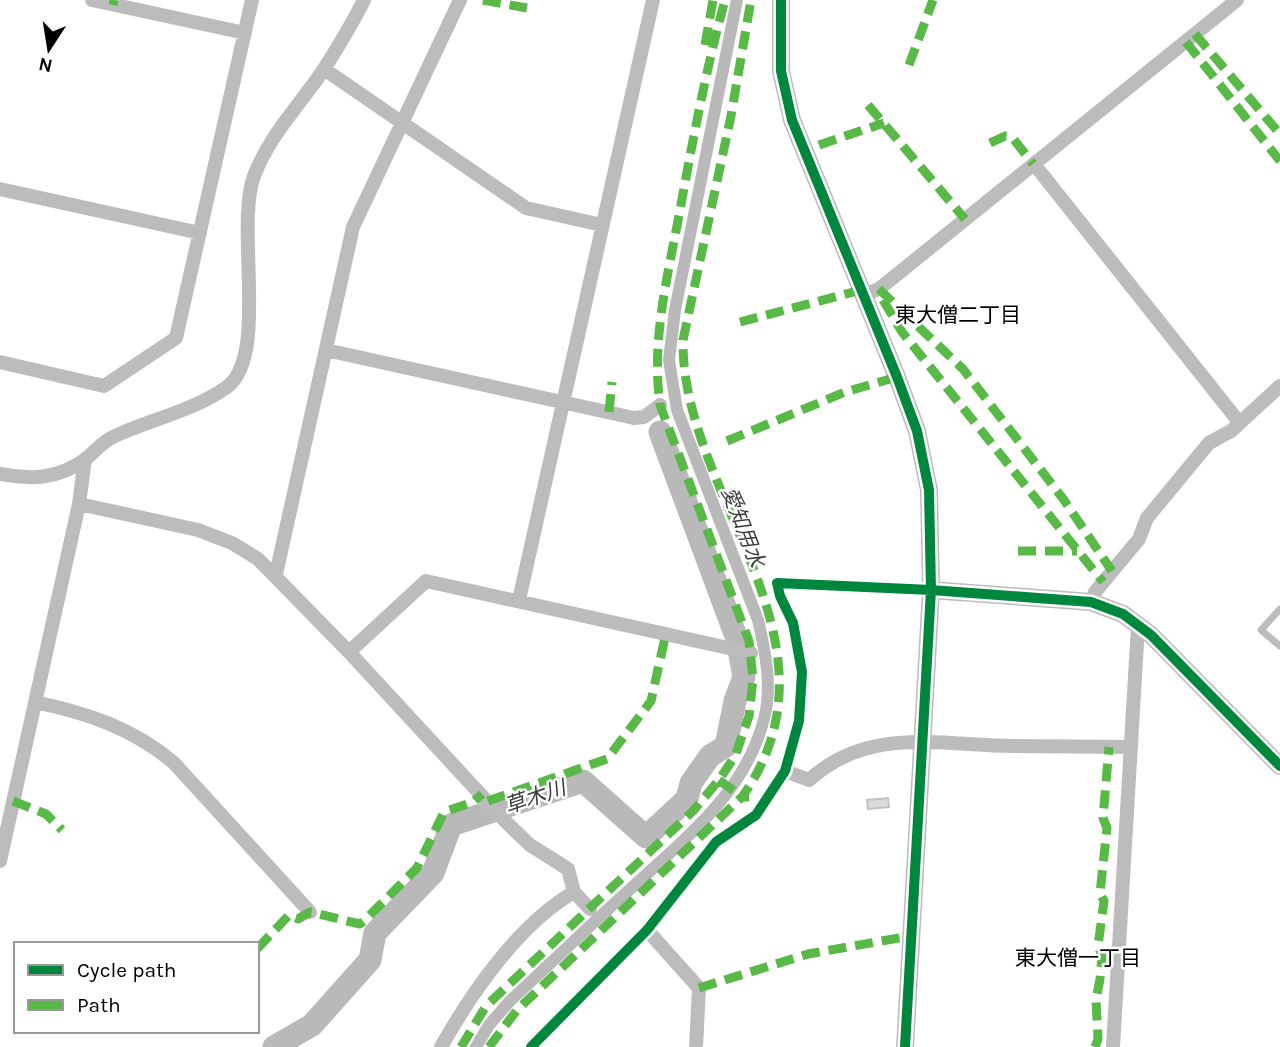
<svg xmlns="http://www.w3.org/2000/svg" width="1280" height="1047" viewBox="0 0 1280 1047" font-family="Karla,'Noto Sans JP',sans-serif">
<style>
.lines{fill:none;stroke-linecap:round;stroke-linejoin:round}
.canal{stroke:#b9b9b9;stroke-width:12}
.river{stroke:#b9b9b9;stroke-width:23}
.building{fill:#dbdbdb;stroke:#c2c2c2;stroke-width:2}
.service{stroke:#bcbcbc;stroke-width:7}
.minor{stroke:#bcbcbc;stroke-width:14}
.tertiary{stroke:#bcbcbc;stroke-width:18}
.quiet{stroke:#58b947;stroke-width:9;stroke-dasharray:18 9;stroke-linecap:butt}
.cycleway-casing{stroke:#fff;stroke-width:15}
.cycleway{stroke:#00873e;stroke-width:10}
.labels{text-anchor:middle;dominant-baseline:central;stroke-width:5;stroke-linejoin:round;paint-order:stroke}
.neighbourhood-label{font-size:21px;fill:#000;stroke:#fff}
.water-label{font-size:21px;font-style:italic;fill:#3c3c3c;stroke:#fff}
</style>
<rect width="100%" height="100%" fill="#fff"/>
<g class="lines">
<path class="canal" d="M476 1047 489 1025 510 1001C549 965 587 928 627 892 683 840 747 793 765 715 772 684 765 650 758 620L677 410 669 360 675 310 737 0"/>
<path class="river" d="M274 1047 312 1025 370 960 375 933 433 873 451 825 583 781 646 837 687 799 691 783 710 756 726 746 735 701 744 677 737 639 660 432"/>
</g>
<path class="building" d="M888 798 889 807 868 809 867 800Z"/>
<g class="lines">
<path class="service" d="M1280 609 1261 630 1280 646"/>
<path class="minor" d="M92 0 245 33
M324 69 526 208 602 225
M1034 164 1239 422
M0 189 200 233
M863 295 879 289 1237 0
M326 350 634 418 644 417 660 405
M0 362 104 386 176 338 252 0
M0 474C32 480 58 479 86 459 95 451 103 441 115 436 152 419 193 411 227 387 269 356 235 228 254 176 270 134 300 105 324 69 338 47 352 24 364 0
M79 504 198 530 232 543 258 559 349 652 507 823 530 845 568 869 574 892C519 924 472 992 441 1047
M276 574 353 227 460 0
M519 600 653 0
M1091 602 1095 592 1139 539 1147 518 1209 443 1231 431 1280 386
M349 652 426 581 751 653
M35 702C87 713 133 728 174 763L310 912
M785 771 809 780C869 726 939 745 1013 746 1052 746 1092 747 1131 747
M0 861 79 504 85 459
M574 892 590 909
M647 930 699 988 696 1047
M531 1047 647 930 716 842 756 815 785 771 799 721 802 672 793 623 780 596 777 583 931 590
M1113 1047 1138 626"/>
<path class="tertiary" d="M781 0V71L792 120 897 377 917 431 929 490 931 590 905 1047
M931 590 1091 602 1123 614 1151 635 1280 766"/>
<path class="quiet" d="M483 0 527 8
M113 5 114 0
M1195 34 1280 134
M1186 42 1280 161
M705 45 713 0
M909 65 933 0
M868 105 965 219
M990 143 1005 136 1012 137 1033 164
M819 145 884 123
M879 289 963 369 1064 500 1112 571
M883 300 902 332 1103 582
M740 322 861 290
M609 412 612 382
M727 441 845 392 897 377
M1018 551H1077
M719 780 742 797H749
M13 801 46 814 62 830
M488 801 607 759 651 701 666 633
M257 949 289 915 298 919 310 912 360 924 364 921 417 868 444 812 473 802 482 794
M699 988 808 954 910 936
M461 1047 486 1006 693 811 719 780 735 756 749 716 753 679 749 641 660 405C651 339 668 275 680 210 693 139 706 69 725 0
M489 1047 517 1010 742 797C853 641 681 496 683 340L731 116 751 0
M1095 1047 1098 1039 1096 1000 1100 979 1102 956 1098 946 1104 901 1100 893 1107 828 1103 818 1109 747"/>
<defs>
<path id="cycleway" d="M781 0V71L792 120 897 377 917 431 929 490 931 590 905 1047
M531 1047 647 930 716 842 756 815 785 771 799 721 802 672 793 623 780 596 777 583 931 590 1091 602 1123 614 1151 635 1280 766"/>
</defs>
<use href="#cycleway" class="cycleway-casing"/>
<use href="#cycleway" class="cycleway"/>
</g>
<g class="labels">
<g class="neighbourhood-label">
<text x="958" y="315">東大僧二丁目</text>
<text x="1078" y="958">東大僧一丁目</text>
</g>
<g class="water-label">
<text transform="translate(743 527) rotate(69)">愛知用水</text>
<text transform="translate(535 797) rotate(-19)">草木川</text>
</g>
</g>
<rect x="14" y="942" width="245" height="91" fill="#ffffff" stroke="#999999" stroke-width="2"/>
<rect x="28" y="965" width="35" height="10" fill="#00873e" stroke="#999999" stroke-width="2"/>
<text x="77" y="977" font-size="21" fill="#000000">Cycle path</text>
<rect x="28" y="1000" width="35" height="10" fill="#58b947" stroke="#999999" stroke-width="2"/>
<text x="77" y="1012" font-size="21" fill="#000000">Path</text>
<g transform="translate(49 49) rotate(192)" stroke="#ffffff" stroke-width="5" paint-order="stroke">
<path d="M0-5L12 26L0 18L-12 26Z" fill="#000000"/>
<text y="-10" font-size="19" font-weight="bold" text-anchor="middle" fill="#000000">N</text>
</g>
</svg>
